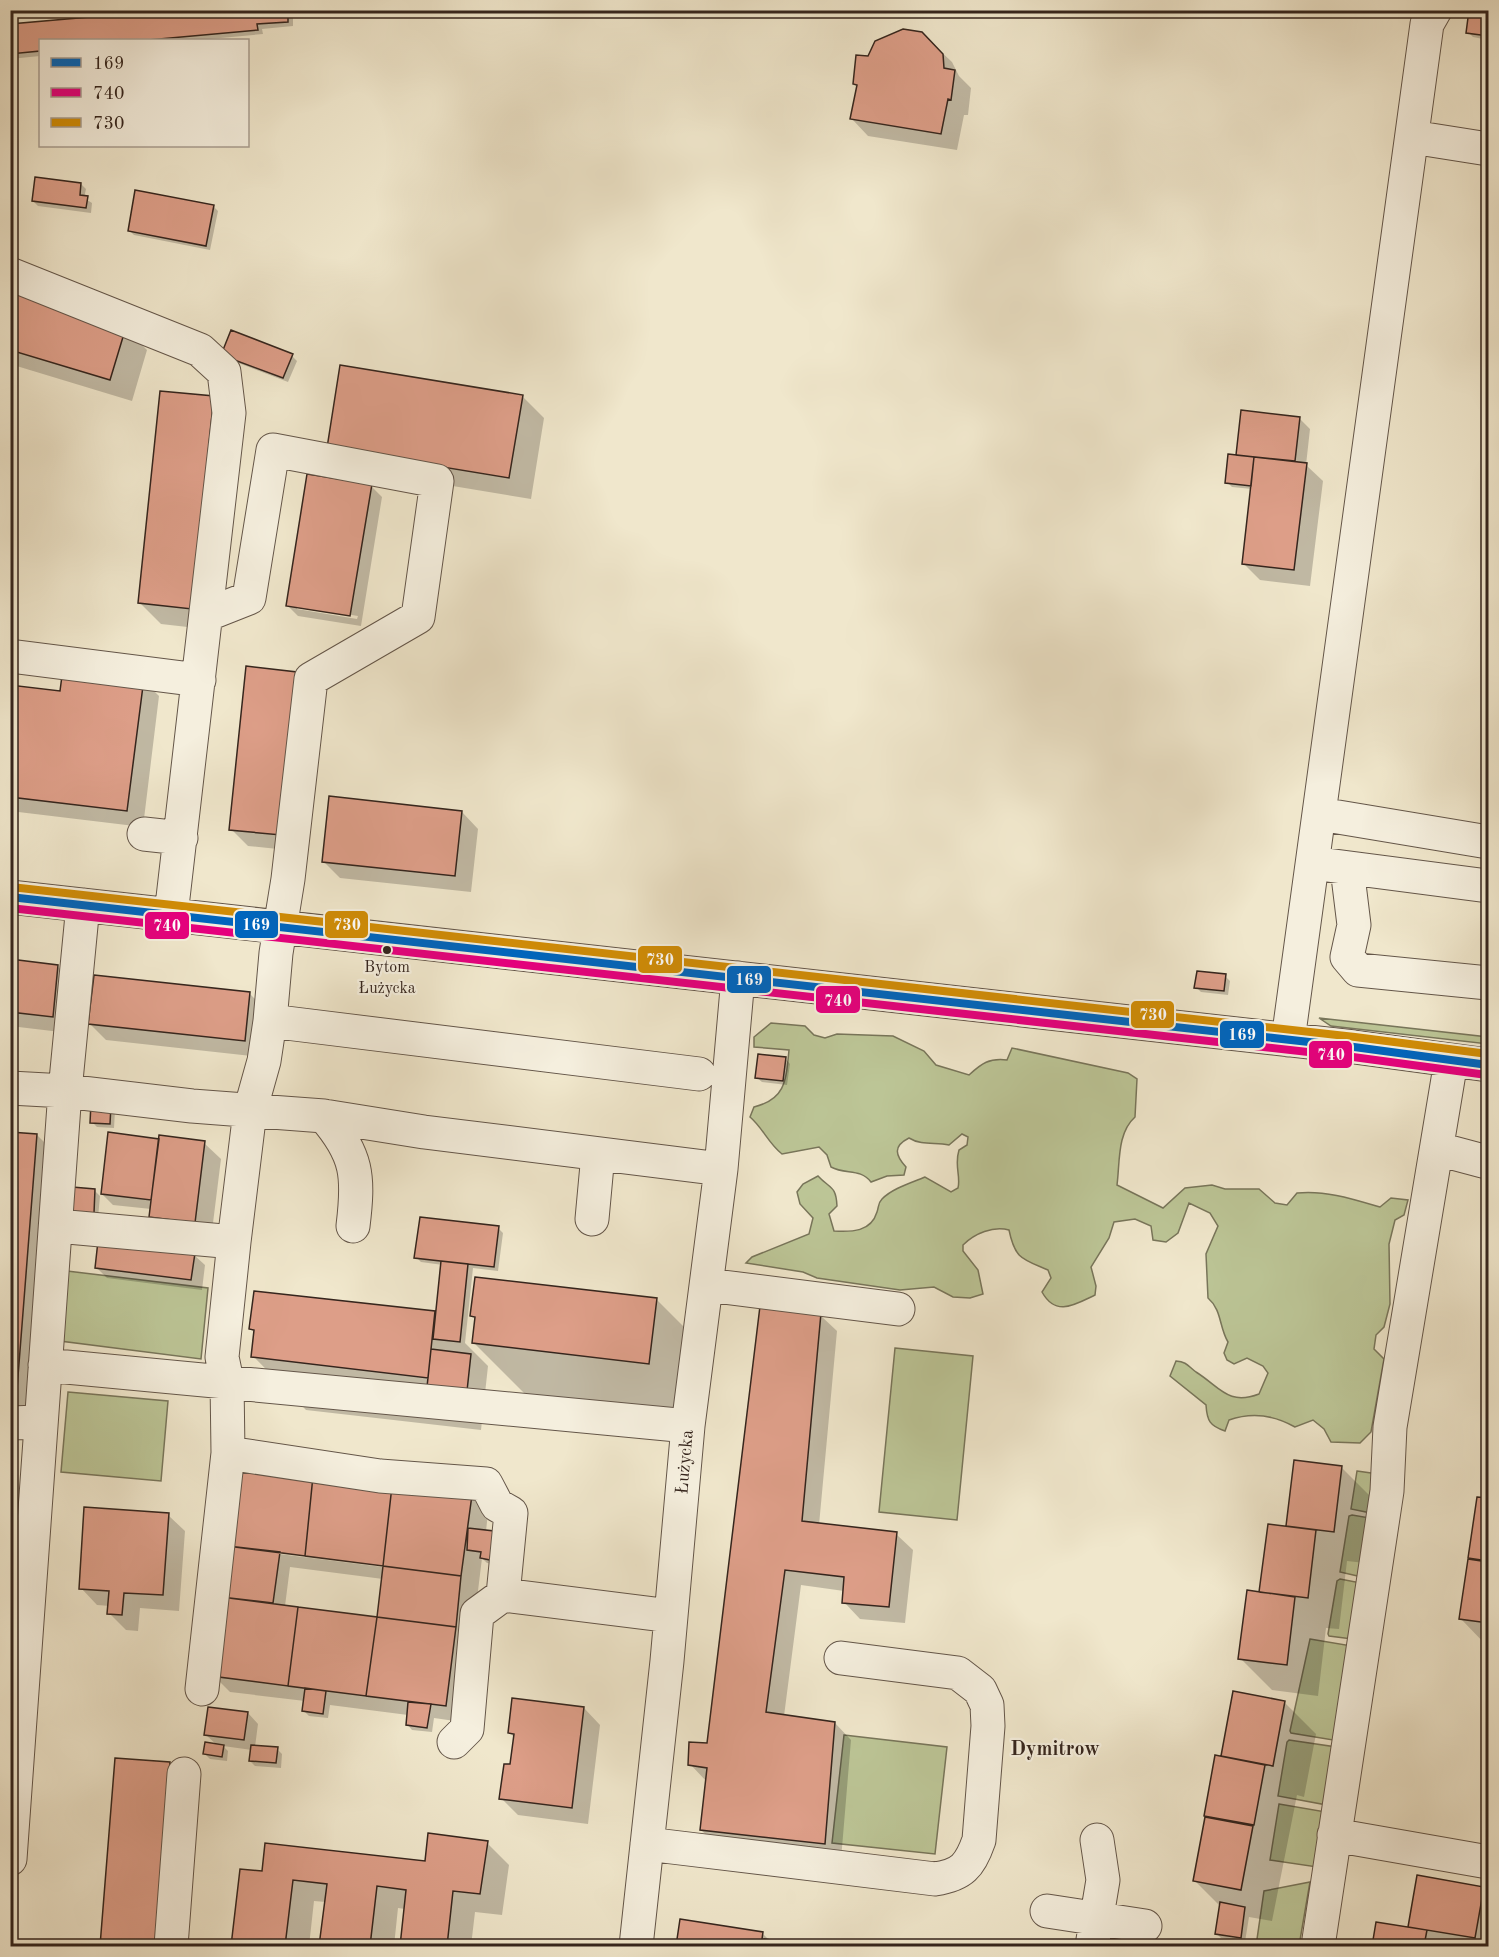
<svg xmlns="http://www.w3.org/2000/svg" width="1499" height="1957" viewBox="0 0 1499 1957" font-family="'Old Standard TT',serif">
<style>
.green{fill:#bcc596;stroke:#78755a;stroke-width:1.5}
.shadow{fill:#0003;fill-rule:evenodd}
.building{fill:#dd9e88;stroke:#35251d;stroke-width:1.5}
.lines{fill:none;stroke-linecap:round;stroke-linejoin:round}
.minor-casing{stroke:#645649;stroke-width:35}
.minor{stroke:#f5efde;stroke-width:33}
.bus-1-casing{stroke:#f5efde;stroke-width:12}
.bus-2-casing{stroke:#f5efde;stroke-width:12}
.bus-3-casing{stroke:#f5efde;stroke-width:12}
.bus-1{stroke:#0065bd;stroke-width:8}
.bus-2{stroke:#e5007d;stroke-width:8}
.bus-3{stroke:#d08c06;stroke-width:8}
.bus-dot{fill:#35251d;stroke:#f5efde;stroke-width:2}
.labels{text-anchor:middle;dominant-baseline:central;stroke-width:4.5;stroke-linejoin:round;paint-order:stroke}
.bus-label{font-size:16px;fill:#35251d;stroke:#f5efde}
.street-label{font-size:18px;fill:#35251d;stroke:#f5efde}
.neighbourhood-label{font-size:20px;font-weight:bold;fill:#35251d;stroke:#f5efde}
.line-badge{stroke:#f5efde;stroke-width:2}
.badge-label{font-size:16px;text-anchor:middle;font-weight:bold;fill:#fff}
</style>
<rect width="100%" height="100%" fill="#f0e7cc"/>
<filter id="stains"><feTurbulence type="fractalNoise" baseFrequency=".00333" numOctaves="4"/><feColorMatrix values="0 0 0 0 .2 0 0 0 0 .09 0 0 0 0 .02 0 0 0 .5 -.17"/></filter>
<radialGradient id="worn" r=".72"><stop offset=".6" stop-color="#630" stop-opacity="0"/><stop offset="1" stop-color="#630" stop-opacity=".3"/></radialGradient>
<path class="green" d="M1319 1018 1488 1037V1044L1331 1026Z
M771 1023 805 1026 814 1035 825 1038 837 1034 893 1036 924 1051 936 1065 969 1075C982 1063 989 1058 1007 1060L1012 1048 1128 1073 1137 1079 1135 1117C1117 1133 1120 1162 1117 1185L1163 1208 1185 1188 1212 1185 1225 1189H1259L1275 1203 1287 1205 1297 1193C1325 1190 1353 1199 1380 1207L1391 1198 1408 1200 1404 1215 1395 1220 1389 1244 1390 1304 1384 1327 1376 1335 1374 1349 1384 1359 1371 1432 1360 1443 1331 1442 1324 1429 1313 1420 1295 1427C1274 1415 1252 1412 1229 1420L1225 1431C1210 1426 1207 1421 1206 1405L1170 1376 1176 1361C1187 1362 1188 1366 1196 1372 1220 1387 1228 1406 1259 1394L1268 1373 1263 1366 1247 1358 1234 1364 1227 1360 1224 1353 1228 1342C1219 1327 1222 1310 1208 1298L1206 1254 1218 1226 1210 1213 1189 1203 1178 1233 1166 1242 1153 1240 1151 1226 1135 1219 1114 1222 1109 1238 1091 1267 1096 1286 1095 1295C1074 1305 1056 1317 1042 1292L1051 1278 1048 1270C1022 1259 1015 1259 1009 1230 993 1226 975 1233 963 1245V1251L978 1270 983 1294 970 1298 953 1297 934 1287 900 1290 817 1278 803 1272 746 1263 752 1257 809 1234 813 1218 800 1204 797 1192 803 1184 818 1176C830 1189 836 1185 837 1206L829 1214 834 1231C852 1232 871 1232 877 1212 879 1206 878 1203 882 1199 893 1188 911 1183 925 1177L951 1192 958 1188C961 1176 954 1166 959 1150L967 1145 968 1137 962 1134 949 1145C935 1142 922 1146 909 1138 893 1146 895 1155 906 1167L904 1175 887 1176 871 1182C860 1168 846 1175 831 1167L827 1155 819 1147 782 1154C768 1143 763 1128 750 1117L754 1107C786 1099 786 1080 789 1050L754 1047V1037Z
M67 1271 208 1288 201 1359 60 1341Z
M895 1348 973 1356 957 1520 879 1512Z
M68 1392 168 1401 161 1481 61 1472Z
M1357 1471 1371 1473 1377 1482 1371 1513 1351 1509Z
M1352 1515 1370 1518 1362 1577 1340 1572 1349 1516Z
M1340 1579 1361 1583 1352 1639 1329 1636 1328 1634 1337 1581Z
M1310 1639 1352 1646 1339 1741 1291 1733 1290 1731Z
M844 1735 947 1747 935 1854 832 1843Z
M1289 1740 1336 1747 1327 1805 1278 1796 1287 1742Z
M1279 1804 1326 1812 1317 1867 1270 1860Z
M1310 1882 1299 1946H1256L1264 1891Z"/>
<path class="shadow" d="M187 10H293V26L262 29 263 34 199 40H40V56L10 59V26Z
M1471 10H1488V40L1473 37 1468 32Z
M922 34 952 62 959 76 971 88 968 115H964L957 150 868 136 852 119 858 87 854 84 869 58Z
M81 184 86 189 84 198 92 203 91 213 38 206 33 201Z
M213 206 218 211 210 250 134 235 129 230Z
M10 293 125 328 147 350 132 401 10 364Z
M292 356 297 361 288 382 228 359Z
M522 396 544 418 531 499 350 469Z
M213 398 214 630 161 624 139 602Z
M1299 418 1310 429 1306 465 1323 481 1310 586 1260 580 1243 563 1252 489 1232 487 1227 482 1237 456Z
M371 486 382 497 361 626 298 616 287 605ZM297 606 358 616 357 619 297 609Z
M247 668 297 851 248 846 231 829Z
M143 680 159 696 143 827 10 811V686L62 692Z
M462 812 478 829 471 892 340 878 323 861Z
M10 960 58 967 74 983 69 1033 10 1026Z
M1225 976 1230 981 1228 995 1201 992 1196 987Z
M249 993 266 1010 261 1057 106 1040 89 1023Z
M785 1058 790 1064 787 1085 762 1082 756 1077Z
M93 1105 115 1111 114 1128 97 1127 92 1122Z
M10 1133 37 1135 59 1157 39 1410 10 1408Z
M204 1143 221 1159 211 1239 167 1233 150 1217 151 1209 113 1205 102 1194Z
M95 1191 100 1196 98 1218 77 1216Z
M498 1228 503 1233 498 1271 473 1268 465 1343 488 1366 481 1430 306 1410 253 1356 255 1333 251 1329 435 1313 437 1315 443 1265 421 1262 416 1257Z
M194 1255 205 1265 202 1290 107 1278 96 1267Z
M656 1299 710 1353 702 1417 527 1396 473 1342 476 1320 472 1315Z
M820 1315 837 1331 819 1525 896 1534 913 1550 905 1623 860 1619 844 1602V1591L801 1585 784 1716 835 1723 851 1740 841 1860 718 1846 701 1830 707 1782 690 1764 708 1745Z
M1295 1462 1341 1467 1373 1499 1365 1563 1347 1561 1339 1629 1326 1628 1318 1696 1272 1690 1240 1658 1261 1594 1287 1528Z
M238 1468 471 1497 488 1513 486 1531 495 1564 487 1563 482 1558 462 1722 434 1718 432 1732 412 1730 407 1724 408 1715 330 1705 328 1718 309 1716 304 1711 305 1701 230 1692 213 1675ZM276 1550 391 1565V1568L279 1554ZM290 1567 383 1579 379 1618 285 1606Z
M1478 1498 1488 1500V1647L1461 1619Z
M168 1515 185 1531 179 1611 140 1608 138 1631 126 1630 109 1613 110 1606 97 1605 81 1588Z
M1234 1693 1284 1702 1316 1734 1304 1797 1297 1795 1272 1921 1249 1917 1245 1942 1221 1938 1216 1933 1221 1907 1195 1881 1216 1757 1222 1758Z
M584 1708 600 1725 588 1824 518 1815 501 1798 512 1766 515 1738 510 1733Z
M248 1713 258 1724 255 1747 277 1749 282 1754 281 1768 255 1766 250 1761 252 1750 223 1746 228 1751 227 1761 210 1759 205 1754 217 1745 206 1735Z
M116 1759 169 1764 191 1785 178 1946H102Z
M487 1843 509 1865 502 1915 475 1912 471 1946H401L405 1909 398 1908 394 1946H321L326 1902 314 1901 309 1946H233L241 1870 263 1873 427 1863Z
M1418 1877 1483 1888 1488 1893V1946H1373L1377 1924 1410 1929Z
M10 1906 18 1913 15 1946H10Z
M681 1921 762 1933 770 1941 807 1946H678Z"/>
<path class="building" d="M170 10H288V22L257 24 258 30 148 40H40V51L10 54V24Z
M1469 10H1488V36L1466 33Z
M903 29 922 32 943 54 944 68 955 70 951 100 948 99 941 134 850 119 857 85 853 84 856 55 868 56 875 41Z
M35 177 81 183 80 195 88 196 86 208 32 201Z
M135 190 214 205 206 246 128 231Z
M10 292 126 327 110 380 10 350Z
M231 330 293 354 283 378 221 355Z
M340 365 523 395 509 478 327 448Z
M160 391 214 396 192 609 138 603Z
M1241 410 1300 417 1295 461 1236 455Z
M1228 454 1254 457 1251 486 1225 483Z
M1254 457 1307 463 1294 570 1242 564Z
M307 474 372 484 350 616 286 606Z
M246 666 297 672 281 835 229 830Z
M63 668 144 678 127 811 10 797V685L60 691Z
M329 796 462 811 455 876 322 862Z
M10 959 58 965 53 1017 10 1012Z
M1197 971 1226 974 1224 991 1194 988Z
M94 975 250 992 245 1041 88 1024Z
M758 1054 786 1057 783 1081 755 1078Z
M91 1103 111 1105 110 1124 90 1123Z
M10 1132 37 1134 17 1389 10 1388Z
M108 1132 159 1139 151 1200 101 1194Z
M159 1135 205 1141 195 1223 149 1217Z
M72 1187 95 1189 94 1213 70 1212Z
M420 1217 499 1226 494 1267 414 1258Z
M98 1241 195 1253 191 1280 95 1268Z
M441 1261 468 1264 460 1342 433 1339Z
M475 1277 657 1298 649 1364 472 1343 475 1317 470 1316Z
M254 1291 435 1311 428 1378 251 1357 254 1330 249 1329Z
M760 1306 821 1313 802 1521 897 1532 889 1607 842 1603 844 1577 785 1570 766 1712 835 1722 825 1844 700 1830 707 1768 688 1765 689 1742 707 1743Z
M431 1349 471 1354 467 1391 427 1387Z
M1294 1460 1342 1466 1334 1532 1286 1526Z
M237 1467 313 1476 305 1556 228 1546Z
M313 1476 392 1486 383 1566 305 1556Z
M392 1486 472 1495 461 1576 383 1566Z
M1477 1497 1488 1498V1561L1468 1558Z
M84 1507 169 1513 163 1595 124 1593 122 1615 107 1614 109 1591 79 1589Z
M1268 1524 1316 1530 1308 1598 1259 1592Z
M468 1528 494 1531 490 1560 480 1558 481 1552 467 1550Z
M228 1546 280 1552 273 1603 221 1597Z
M1468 1559 1488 1562V1623L1459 1619Z
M383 1566 461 1576 456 1627 377 1617Z
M1247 1590 1295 1597 1287 1665 1238 1659Z
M221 1597 298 1607 288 1686 211 1676Z
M298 1607 377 1617 366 1696 288 1686Z
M377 1617 456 1627 446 1706 366 1696Z
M305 1688 326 1691 323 1714 302 1711Z
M1233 1691 1285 1701 1273 1766 1221 1756Z
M512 1698 584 1707 572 1808 499 1799 504 1764H510L514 1734 508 1733Z
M408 1702 431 1704 427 1728 406 1725Z
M208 1707 248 1712 244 1740 204 1735Z
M205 1742 224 1745 222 1757 203 1754Z
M251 1745 278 1747 276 1763 249 1761Z
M1215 1755 1265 1765 1254 1825 1204 1816Z
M115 1758 170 1762 155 1946H100Z
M1205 1817 1253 1826 1241 1890 1193 1881Z
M428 1833 488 1841 480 1894 453 1891 447 1946H400L406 1890 377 1886 370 1946H319L327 1884 293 1880 285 1946H231L240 1869 262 1871 265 1843 425 1861Z
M1417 1875 1484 1887 1475 1938 1408 1927Z
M1220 1902 1245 1907 1241 1938 1215 1934Z
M680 1919 763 1932 761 1946H676Z
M1376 1922 1427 1930 1424 1946H1372Z
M764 1939 817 1946H763Z
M991 1941 1027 1946H990Z"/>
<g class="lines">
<defs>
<path id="minor" d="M1412 137 1488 149
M10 274 200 350 224 372 229 413 171 915
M10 656 199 680
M1320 814 1488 842
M144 834 181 838
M1327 865 1488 886
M1347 868 1354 925 1347 957 1358 970 1488 983
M10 897 1354 1047 1488 1065
M270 1021 699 1074
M1288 1040 1427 24 1435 10
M10 1088 65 1091 192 1106 324 1116 424 1132 721 1169
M324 1116C358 1155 359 1177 353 1226
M1438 1149 1483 1161
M592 1219 598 1154
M68 1227 234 1242
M707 1285 898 1309
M45 1365 688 1426
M10 1423 40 1422
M228 1453 380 1476 486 1484 497 1505 511 1513 503 1595 671 1616
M202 1689 228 1453 227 1381 222 1357 234 1242 250 1111 264 1061 270 1021 276 953 288 879 311 679 418 617 437 481 273 450 249 598 206 615
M454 1742 467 1729 477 1614 503 1595
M1334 1835 1488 1862
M647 1844 935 1879C962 1875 970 1866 979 1840L988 1726 987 1705 980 1690 958 1673 841 1658
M10 1859 65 1091 83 905
M1047 1911 1145 1926
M171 1946 184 1774
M636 1946 667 1661 688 1426 721 1169 738 978
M1092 1946 1103 1880 1097 1840
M1318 1946 1387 1491 1390 1427 1451 1061"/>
</defs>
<use href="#minor" class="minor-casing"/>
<use href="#minor" class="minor"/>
<defs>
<path id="bus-1" d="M10 897 1354 1047 1488 1065"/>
<path id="bus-2" d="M10 908 1353 1057 1487 1075"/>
<path id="bus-3" d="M11 887 1355 1037 1488 1054"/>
</defs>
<use href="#bus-1" class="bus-1-casing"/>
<use href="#bus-2" class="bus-2-casing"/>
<use href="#bus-3" class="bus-3-casing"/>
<use href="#bus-1" class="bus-1"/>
<use href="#bus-2" class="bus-2"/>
<use href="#bus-3" class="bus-3"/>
</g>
<circle class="bus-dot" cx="387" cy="950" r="5"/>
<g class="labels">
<g class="bus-label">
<text x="387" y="968">Bytom<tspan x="387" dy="21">Łużycka</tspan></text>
</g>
<g class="street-label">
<text transform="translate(685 1462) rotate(-85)">Łużycka</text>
</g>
<g class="neighbourhood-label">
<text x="1055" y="1750">Dymitrow</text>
</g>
</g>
<g class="line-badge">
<rect x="324" y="910" width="45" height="29" rx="6" fill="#d08c06"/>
<rect x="234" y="910" width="45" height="29" rx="6" fill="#0065bd"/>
<rect x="144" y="911" width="46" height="29" rx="6" fill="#e5007d"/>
<rect x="637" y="945" width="46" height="29" rx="6" fill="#d08c06"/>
<rect x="726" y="965" width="46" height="29" rx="6" fill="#0065bd"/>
<rect x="815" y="985" width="46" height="29" rx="6" fill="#e5007d"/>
<rect x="1130" y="1000" width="45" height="29" rx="6" fill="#d08c06"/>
<rect x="1219" y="1020" width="46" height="29" rx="6" fill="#0065bd"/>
<rect x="1308" y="1040" width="45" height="29" rx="6" fill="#e5007d"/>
</g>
<g class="badge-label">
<text x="347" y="930">730</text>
<text x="256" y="930">169</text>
<text x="167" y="931">740</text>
<text x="660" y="965">730</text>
<text x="749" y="985">169</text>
<text x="838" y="1006">740</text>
<text x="1153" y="1020">730</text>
<text x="1242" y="1040">169</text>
<text x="1331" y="1060">740</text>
</g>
<rect width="1499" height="1957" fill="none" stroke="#f0e7cc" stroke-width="36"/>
<rect x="12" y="12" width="1475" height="1933" fill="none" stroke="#35251d" stroke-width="3"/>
<rect x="18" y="18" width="1463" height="1921" fill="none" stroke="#35251d" stroke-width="1.5"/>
<rect x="39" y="39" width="210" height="108" fill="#f5efde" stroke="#a89e91" stroke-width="1.5"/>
<rect x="51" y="58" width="30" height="9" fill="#0065bd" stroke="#a89e91" stroke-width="1.5"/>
<text x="93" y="69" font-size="18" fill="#35251d">169</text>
<rect x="51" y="88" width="30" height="9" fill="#e5007d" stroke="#a89e91" stroke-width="1.5"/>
<text x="93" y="99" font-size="18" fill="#35251d">740</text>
<rect x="51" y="118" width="30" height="9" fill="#d08c06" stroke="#a89e91" stroke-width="1.5"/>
<text x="93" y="129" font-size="18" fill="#35251d">730</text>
<rect width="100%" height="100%" filter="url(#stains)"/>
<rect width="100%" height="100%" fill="url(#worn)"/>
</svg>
